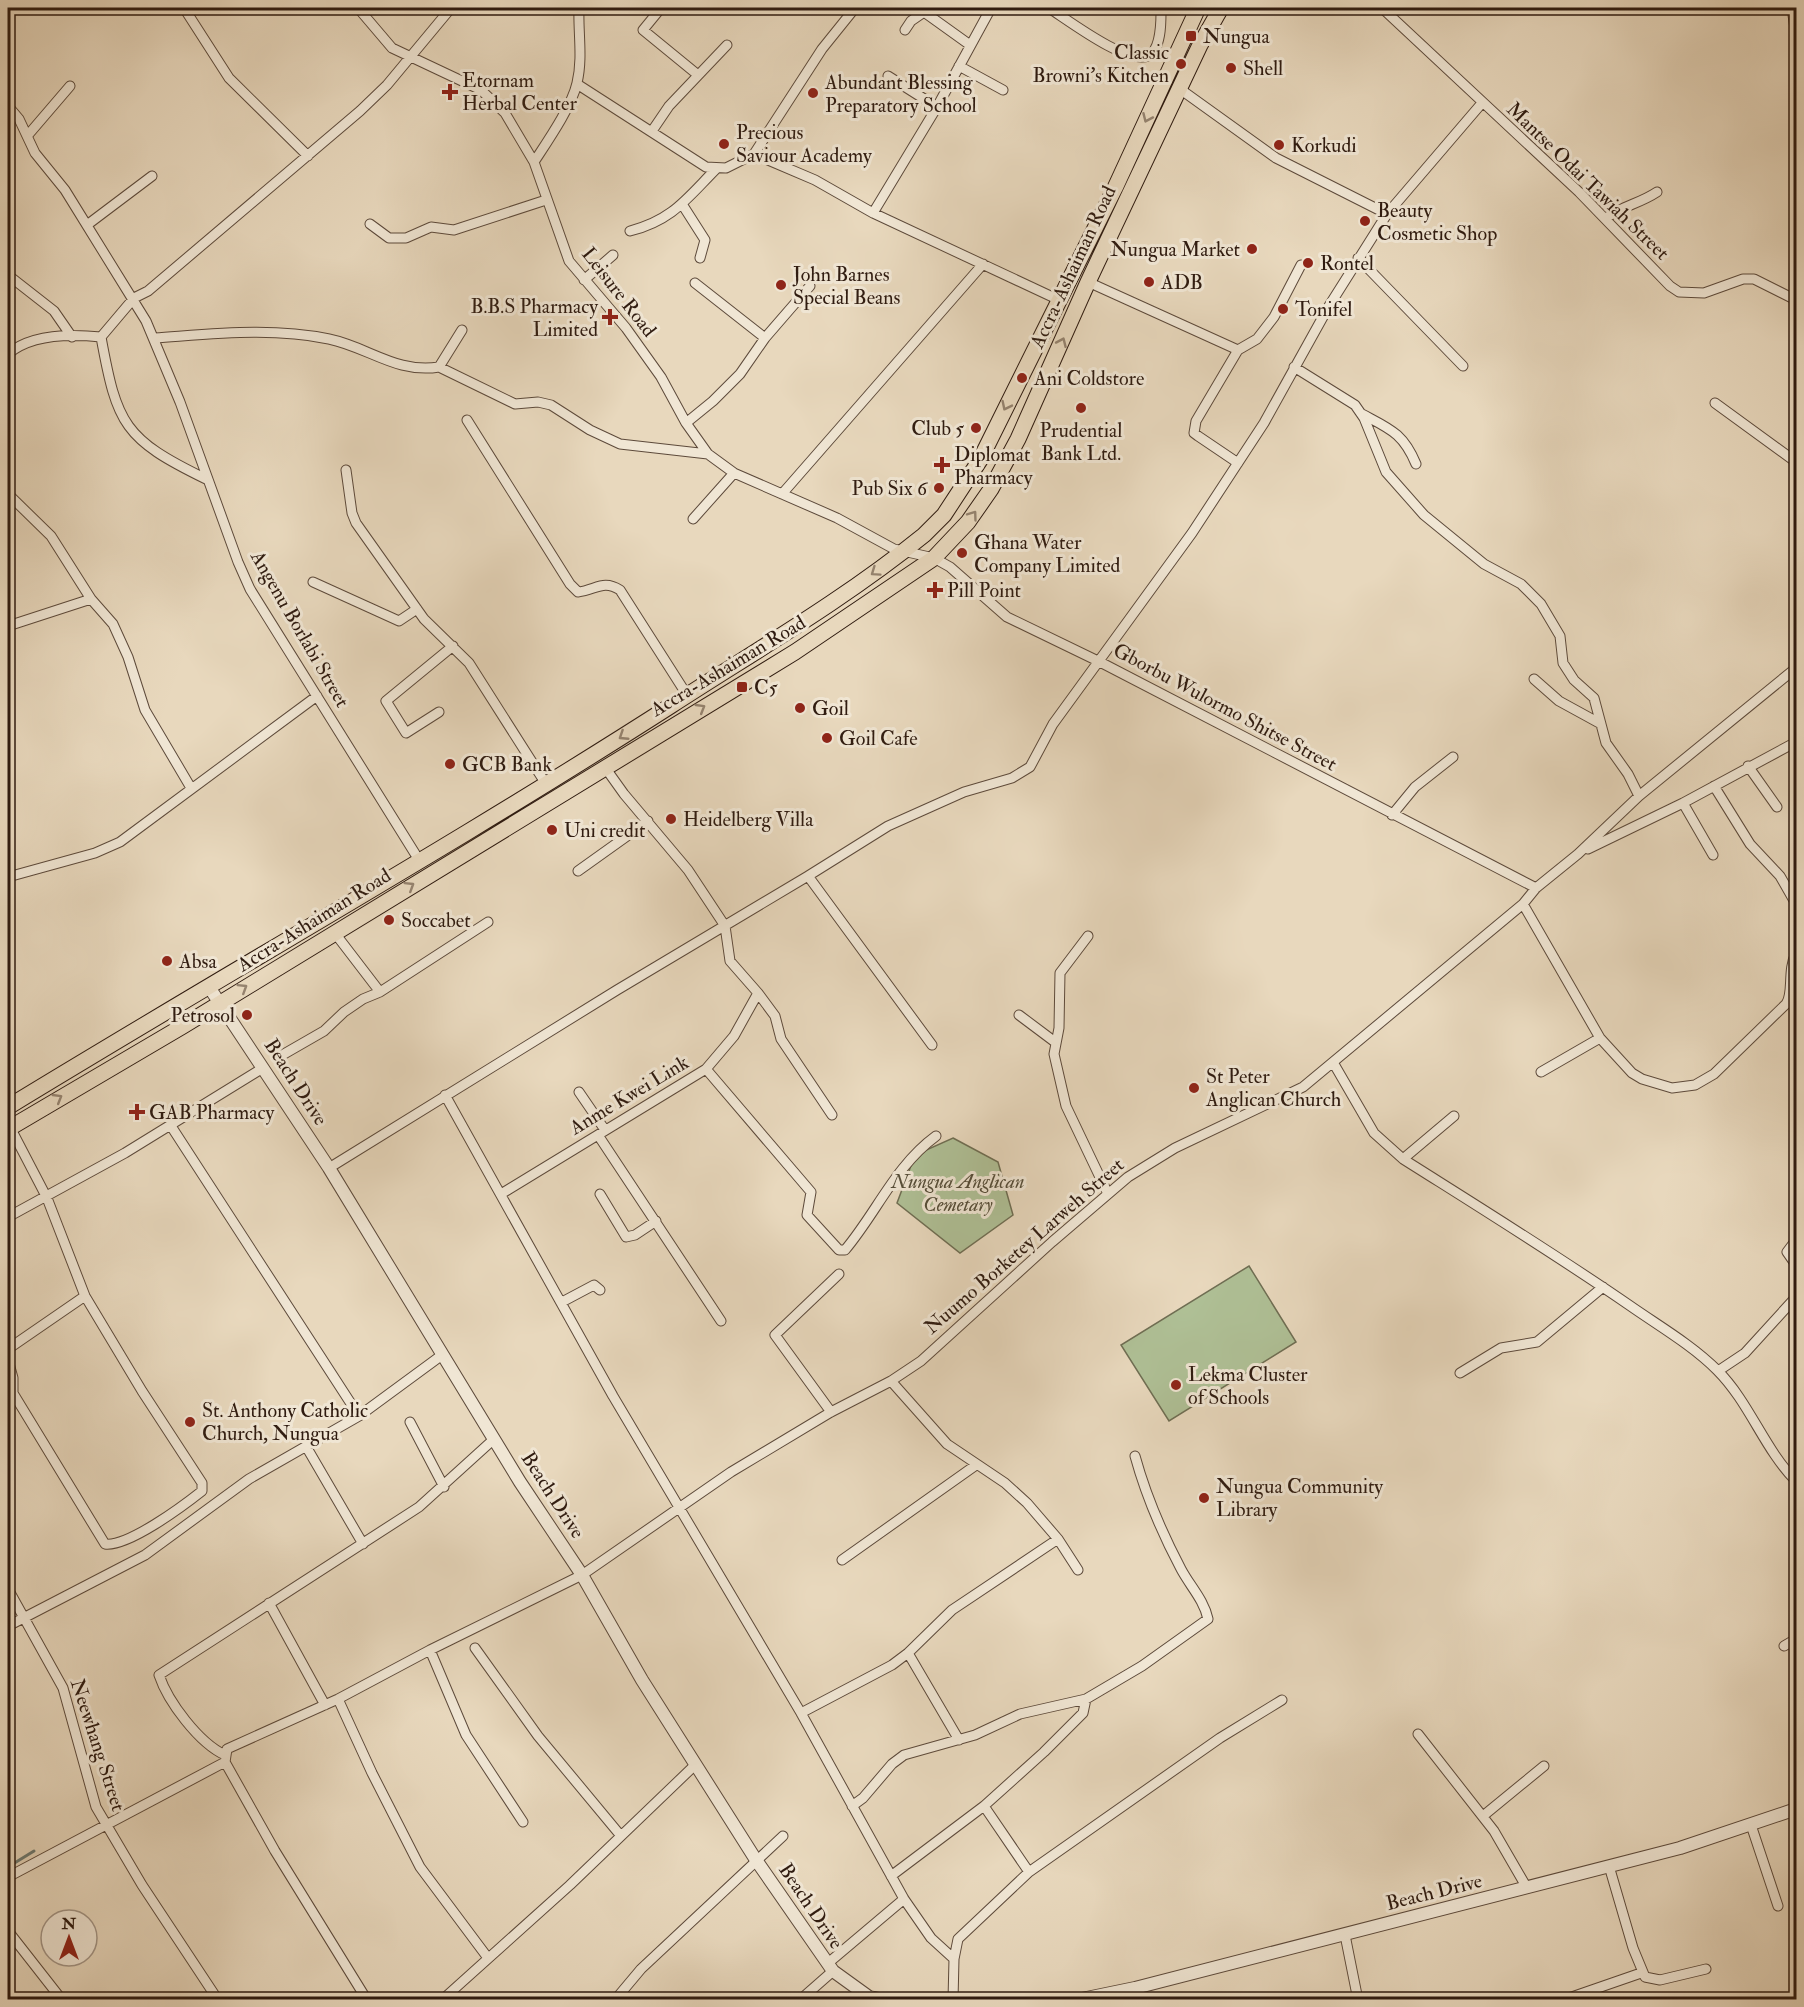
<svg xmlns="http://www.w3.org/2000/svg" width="1804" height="2007" viewBox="0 0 1804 2007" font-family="'IM FELL Double Pica',serif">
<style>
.green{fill:#afc096;stroke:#6f6e53;stroke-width:1.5}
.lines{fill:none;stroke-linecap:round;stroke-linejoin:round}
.stream{stroke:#6d7a72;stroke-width:3}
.minor-casing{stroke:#5d4a3b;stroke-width:11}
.tertiary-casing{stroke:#5d4a3b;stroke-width:14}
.primary-casing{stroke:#2f1b10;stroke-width:17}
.minor{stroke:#f0e6d4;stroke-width:9}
.tertiary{stroke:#f0e6d4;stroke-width:12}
.primary{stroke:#e8d8bd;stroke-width:15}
.oneway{stroke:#95836f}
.poi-dot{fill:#8f2418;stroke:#f0e6d4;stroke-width:2}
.labels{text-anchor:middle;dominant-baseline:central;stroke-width:6;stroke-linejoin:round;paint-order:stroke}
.poi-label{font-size:20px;fill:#2f1b10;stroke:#f0e6d4;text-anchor:start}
.street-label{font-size:20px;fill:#2f1b10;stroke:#f0e6d4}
.park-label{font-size:20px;font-style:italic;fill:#554d38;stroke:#f0e6d4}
</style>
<rect width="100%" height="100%" fill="#e8d8bd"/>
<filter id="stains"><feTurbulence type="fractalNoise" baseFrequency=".00333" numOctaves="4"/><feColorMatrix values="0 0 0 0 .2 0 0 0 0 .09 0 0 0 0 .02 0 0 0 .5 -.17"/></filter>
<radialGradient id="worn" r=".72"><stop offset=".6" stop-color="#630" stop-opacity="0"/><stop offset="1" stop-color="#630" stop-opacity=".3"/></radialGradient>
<path class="green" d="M953 1138 998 1162 1013 1215 960 1253 897 1203 915 1155Z
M1249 1266 1296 1342 1169 1421 1121 1345Z"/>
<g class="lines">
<path class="stream" d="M8 1867 34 1851"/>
<defs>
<path id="minor" d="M184 8 229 78 308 156
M358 8 392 48 481 90 505 113 534 162 569 261 626 328 661 377 686 423 708 454 734 473 837 518 894 549 934 558 950 567 1007 617 1100 662 1536 888
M661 8 643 30 698 75
M1049 8C1068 20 1127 65 1148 56 1162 49 1161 20 1161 8
M1382 8 1579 192 1670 286 1679 292 1704 293 1743 279H1754L1796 300
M1792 8 1796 36
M905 30 911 21 924 12 970 45
M959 66 1003 90
M888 76 937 107
M577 84 706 167 726 168 754 154 822 49 855 8
M1180 89 1276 158 1387 214
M8 106 19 119 35 153 65 190 146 321 180 402 238 562 250 589 419 860
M652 131 669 106 727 45
M28 135 70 86
M754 154 815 180 873 213 937 107 991 8
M534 162C547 142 572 106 577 83 583 58 578 33 579 8
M682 204 705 240 700 258
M873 213 1059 300
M1606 218C1624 205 1639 204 1657 192
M370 224 389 238H406L431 227 454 230 546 200
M87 225 152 176
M630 231C673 220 687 198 717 168
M1358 258 1463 366
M8 275 54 311 72 337
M584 280 613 255
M1088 282 1238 350
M695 283 765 338
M101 337 134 298 148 291 360 111 387 85 451 8
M101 337C117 425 124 439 206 479
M155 338C213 334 271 327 329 339 368 347 397 374 439 367L462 330
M8 354C31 334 72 334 101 337
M439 367 515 404 538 402 551 405 590 430 620 444 708 454
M1294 367 1355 405 1364 418 1386 472 1424 515 1484 564 1521 584 1541 604 1560 636 1563 663 1574 680 1594 698 1606 743 1628 774 1639 796
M1715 403 1796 462
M1362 414C1390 429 1403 433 1416 464
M467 420 570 584 578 592C596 590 603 579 620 590L687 695
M686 423 713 401 740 374 765 338 810 286
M1238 463 1198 436 1194 433 1196 421 1238 350 1257 339 1274 317 1301 265
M346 470 352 513 356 523 424 619 469 663 546 784
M8 494 51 536 91 599 113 624 128 657 145 710 191 788
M782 494 983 264
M693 519 734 473
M313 582 399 621 417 609
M8 626 91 599
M1534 679 1559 701 1601 724
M439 712 406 733 386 701 453 646
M1748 766 1777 807
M1714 786 1750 844 1780 876 1796 904
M1683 803 1713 855
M1392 815 1415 787 1453 757
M1588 849 1683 803 1796 742
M578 871 648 821
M808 876 888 826 964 792 1012 778 1030 767 1053 724 1192 533 1264 423 1329 306 1387 214 1482 103
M8 877 95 853 120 842 317 696
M1523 904 1600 1038 1632 1073 1642 1079 1672 1088 1695 1085 1714 1074 1786 1004C1794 994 1787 970 1796 953
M334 932 380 992 488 922
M1088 936 1060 973 1059 1028 1054 1054 1066 1106 1108 1194
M758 993 775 1016 781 1039 832 1115
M1019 1015 1055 1042
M284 1054 324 1031 344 1012 363 999 380 992
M1334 1064 1374 1133 1403 1159C1479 1207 1555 1254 1629 1305 1659 1326 1692 1345 1717 1370 1750 1403 1764 1449 1796 1481
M706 1069 811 1192 807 1215 839 1250H845C877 1212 895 1166 936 1136
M1541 1072 1600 1038
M579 1092 605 1130
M445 1095 613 1396 801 1713 904 1899 931 1938 954 1959
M171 1126 359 1416
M598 1135 721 1321
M1403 1159 1454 1116
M329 1168 617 990 808 876 932 1045
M501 1194 706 1069 734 1036 758 993 730 961 725 926 688 870 624 794 604 766
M600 1194 626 1237 635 1235 656 1221
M8 1217 125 1153 263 1068
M1796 1240 1787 1252 1796 1265
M562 1302 594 1285 600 1290
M8 1349 85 1296
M8 1360 13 1378V1393L105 1544C128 1547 183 1506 202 1491V1483L142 1391 85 1296 47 1198 10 1127
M1718 1371 1745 1353 1796 1297
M1460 1373 1501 1348 1537 1342 1603 1287
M891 1381 947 1444 1005 1483 1027 1503 1058 1539 1078 1570
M831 1412 775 1335 839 1274
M410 1422 444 1487
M307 1448 363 1544
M842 1560 976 1465
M8 1589 63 1688 96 1807 142 1885 218 2000
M269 1603 325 1705
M8 1626 145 1555 249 1479 359 1416 442 1355
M1784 1646 1796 1639
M475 1648 538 1736 621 1836
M430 1650 466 1735 523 1822
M908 1653 959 1740
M338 1699 372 1773 420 1867 488 1958
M801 1713 892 1665 908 1653 952 1610 1058 1539
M1418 1734 1494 1831 1527 1888
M225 1755C199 1743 168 1702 159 1675L419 1507 494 1439
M852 1806 863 1798 892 1764 904 1755 975 1735 1020 1714 1086 1699 1142 1666 1208 1619C1204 1600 1190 1586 1181 1569 1162 1533 1146 1496 1135 1456
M984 1806 1029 1872
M1483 1816 1544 1766
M1751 1825 1778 1906
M1609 1866 1633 1948 1645 1977 1660 1980 1706 1969
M891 1876 984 1806 1044 1752 1083 1713 1086 1699
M8 1877 225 1762
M8 1931 62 2000
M1345 1935 1358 2000
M827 1964 904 1899
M367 2000 275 1851 225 1762 227 1749 338 1699 430 1650 582 1575 731 1472 831 1412 891 1381 921 1361 1052 1242 1128 1177 1175 1148 1303 1087 1523 904 1536 888 1578 854 1639 796 1796 668
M442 2000 570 1885 695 1765
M615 2000 641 1969 783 1836
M800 2000 833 1971
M953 2000 954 1959 958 1939 1029 1872 1220 1738 1282 1700
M1563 2000 1641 1973"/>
<path id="tertiary" d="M209 987 329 1168 520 1482 582 1575 642 1680 756 1860 833 1971 869 1997 884 2000
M1077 2000 1135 1988 1680 1848 1796 1809"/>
<path id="primary" d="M8 1107C229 972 454 845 672 705 757 650 845 599 924 535L944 515 980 460 1115 188 1198 8
M8 1129 183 1026 795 652 934 558 968 522 991 489 1018 439 1088 282 1200 45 1221 8"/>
</defs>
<use href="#minor" class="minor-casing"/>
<use href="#tertiary" class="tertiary-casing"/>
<use href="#primary" class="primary-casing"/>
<use href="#minor" class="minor"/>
<use href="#tertiary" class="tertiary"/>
<use href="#primary" class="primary"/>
</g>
<defs><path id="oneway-chevron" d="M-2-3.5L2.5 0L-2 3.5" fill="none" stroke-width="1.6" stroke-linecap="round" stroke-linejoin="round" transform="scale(1.5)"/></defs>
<g class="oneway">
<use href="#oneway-chevron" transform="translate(1147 118) rotate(114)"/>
<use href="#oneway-chevron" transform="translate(1062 342) rotate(-66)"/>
<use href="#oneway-chevron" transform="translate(1006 406) rotate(116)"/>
<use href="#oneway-chevron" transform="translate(973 515) rotate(-54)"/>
<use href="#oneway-chevron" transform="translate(875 572) rotate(145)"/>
<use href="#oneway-chevron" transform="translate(701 708) rotate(-31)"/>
<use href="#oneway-chevron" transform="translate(623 736) rotate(147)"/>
<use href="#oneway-chevron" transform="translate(410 886) rotate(-32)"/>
<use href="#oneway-chevron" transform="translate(243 988) rotate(-32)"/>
<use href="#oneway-chevron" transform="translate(58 1098) rotate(-31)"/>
</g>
<g class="poi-dot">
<rect x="1185" y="30" width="12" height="12" rx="3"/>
<circle cx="1181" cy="64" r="6"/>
<circle cx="1231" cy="68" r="6"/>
<path d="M447 83h6v6h6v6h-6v6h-6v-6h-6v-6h6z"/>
<circle cx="813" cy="93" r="6"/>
<circle cx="724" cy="144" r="6"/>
<circle cx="1279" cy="145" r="6"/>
<circle cx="1365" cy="221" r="6"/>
<circle cx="1252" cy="249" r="6"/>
<circle cx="1308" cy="263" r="6"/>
<circle cx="1149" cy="282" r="6"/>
<circle cx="781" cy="285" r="6"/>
<circle cx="1283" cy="309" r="6"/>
<path d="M607 308h6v6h6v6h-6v6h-6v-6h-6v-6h6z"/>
<circle cx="1022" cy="378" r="6"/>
<circle cx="1081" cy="408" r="6"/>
<circle cx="976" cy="428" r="6"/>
<path d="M939 456h6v6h6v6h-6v6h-6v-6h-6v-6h6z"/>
<circle cx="939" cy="488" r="6"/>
<circle cx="962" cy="553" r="6"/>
<path d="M932 581h6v6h6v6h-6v6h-6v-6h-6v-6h6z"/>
<rect x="736" y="681" width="12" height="12" rx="3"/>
<circle cx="800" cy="708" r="6"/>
<circle cx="827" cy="738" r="6"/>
<circle cx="450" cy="764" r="6"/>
<circle cx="671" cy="819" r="6"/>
<circle cx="552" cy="830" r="6"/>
<circle cx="389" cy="920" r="6"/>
<circle cx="167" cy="961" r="6"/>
<circle cx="247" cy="1015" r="6"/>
<circle cx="1194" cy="1088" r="6"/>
<path d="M134 1103h6v6h6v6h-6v6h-6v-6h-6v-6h6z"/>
<circle cx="1176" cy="1385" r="6"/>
<circle cx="190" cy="1422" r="6"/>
<circle cx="1204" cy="1498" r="6"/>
</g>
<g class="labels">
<g class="poi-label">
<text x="1203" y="36">Nungua</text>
<text x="1169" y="52" text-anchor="end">Classic<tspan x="1169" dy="23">Browni's Kitchen</tspan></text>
<text x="1243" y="68">Shell</text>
<text x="462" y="80">Etornam<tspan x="462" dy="23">Herbal Center</tspan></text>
<text x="825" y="82">Abundant Blessing<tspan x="825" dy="23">Preparatory School</tspan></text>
<text x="736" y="132">Precious<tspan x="736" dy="23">Saviour Academy</tspan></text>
<text x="1291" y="145">Korkudi</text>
<text x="1377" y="210">Beauty<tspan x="1377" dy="23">Cosmetic Shop</tspan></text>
<text x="1240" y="249" text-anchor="end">Nungua Market</text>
<text x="1320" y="263">Rontel</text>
<text x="793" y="274">John Barnes<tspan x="793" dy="23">Special Beans</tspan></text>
<text x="1161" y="282">ADB</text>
<text x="598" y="306" text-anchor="end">B.B.S Pharmacy<tspan x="598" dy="23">Limited</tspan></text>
<text x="1295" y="309">Tonifel</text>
<text x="1034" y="378">Ani Coldstore</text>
<text x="964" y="428" text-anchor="end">Club 5</text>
<text x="1081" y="430" text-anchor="middle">Prudential<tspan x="1081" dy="23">Bank Ltd.</tspan></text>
<text x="954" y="454">Diplomat<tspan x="954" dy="23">Pharmacy</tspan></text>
<text x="927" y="488" text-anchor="end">Pub Six 6</text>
<text x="974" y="542">Ghana Water<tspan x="974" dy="23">Company Limited</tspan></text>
<text x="947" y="590">Pill Point</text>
<text x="754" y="687">C5</text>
<text x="812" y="708">Goil</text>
<text x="839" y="738">Goil Cafe</text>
<text x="462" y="764">GCB Bank</text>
<text x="683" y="819">Heidelberg Villa</text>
<text x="564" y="830">Uni credit</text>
<text x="401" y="920">Soccabet</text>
<text x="179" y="961">Absa</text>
<text x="235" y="1015" text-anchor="end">Petrosol</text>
<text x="1206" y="1076">St Peter<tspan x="1206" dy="23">Anglican Church</tspan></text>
<text x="149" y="1112">GAB Pharmacy</text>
<text x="1188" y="1374">Lekma Cluster<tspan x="1188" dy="23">of Schools</tspan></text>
<text x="202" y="1410">St. Anthony Catholic<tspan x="202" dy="23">Church, Nungua</tspan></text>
<text x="1216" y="1486">Nungua Community<tspan x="1216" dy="23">Library</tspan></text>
</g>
<g class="street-label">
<text transform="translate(1588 181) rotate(44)">Mantse Odai Tawiah Street</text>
<text transform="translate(1073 267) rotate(-65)">Accra-Ashaiman Road</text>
<text transform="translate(619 292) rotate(52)">Leisure Road</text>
<text transform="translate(300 629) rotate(60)">Angenu Borlabi Street</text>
<text transform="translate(728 666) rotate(-31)">Accra-Ashaiman Road</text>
<text transform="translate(1225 707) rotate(28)">Gborbu Wulormo Shitse Street</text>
<text transform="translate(314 920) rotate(-32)">Accra-Ashaiman Road</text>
<text transform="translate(296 1082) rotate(57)">Beach Drive</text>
<text transform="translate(629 1095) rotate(-31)">Anme Kwei Link</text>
<text transform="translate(1024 1246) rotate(-41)">Nuumo Borketey Larweh Street</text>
<text transform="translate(553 1495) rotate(57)">Beach Drive</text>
<text transform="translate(98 1745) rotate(72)">Neewhang Street</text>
<text transform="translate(1434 1892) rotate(-14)">Beach Drive</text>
<text transform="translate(811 1906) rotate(56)">Beach Drive</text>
</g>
<g class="park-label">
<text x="958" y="1181">Nungua Anglican<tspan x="958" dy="23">Cemetary</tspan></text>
</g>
</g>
<rect width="1804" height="2007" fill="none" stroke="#e8d8bd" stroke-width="30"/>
<rect x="9" y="9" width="1786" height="1989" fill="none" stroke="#2f1b10" stroke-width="3"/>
<rect x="15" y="15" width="1774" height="1977" fill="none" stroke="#2f1b10" stroke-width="1.5"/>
<g transform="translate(69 1938)"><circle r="28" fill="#f0e6d4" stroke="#a39586" stroke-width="1.5"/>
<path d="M0-4.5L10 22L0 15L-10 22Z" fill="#8f2418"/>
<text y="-9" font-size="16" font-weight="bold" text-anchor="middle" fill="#2f1b10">N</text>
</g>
<rect width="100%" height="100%" filter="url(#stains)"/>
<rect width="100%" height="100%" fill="url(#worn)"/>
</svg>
